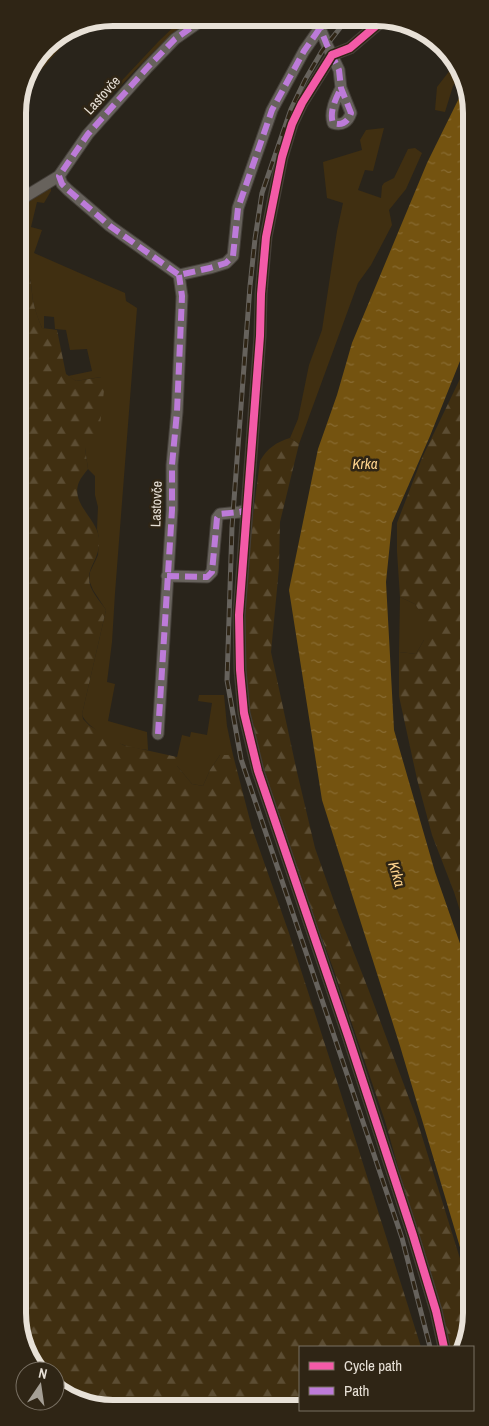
<svg xmlns="http://www.w3.org/2000/svg" width="489" height="1426" viewBox="0 0 489 1426" font-family="'Archivo Narrow',sans-serif">
<style>
.grass{fill:#402f11}
.forest{fill:url(#forest-firs)}
.water{fill:url(#water-ripples)}
.lines{fill:none;stroke-linecap:round;stroke-linejoin:round}
.minor-casing{stroke:#443f39;stroke-width:13}
.minor{stroke:#67625c;stroke-width:11}
.rail-casing{stroke:#66625c;stroke-width:5}
.rail{stroke:#2f2515;stroke-width:3;stroke-dasharray:9;stroke-linecap:butt}
.quiet{stroke:#bd7bd9;stroke-width:6;stroke-dasharray:12 6;stroke-linecap:butt}
.cycleway-casing{stroke:#2f2515;stroke-width:11}
.cycleway{stroke:#f35aa7;stroke-width:8}
.labels{text-anchor:middle;dominant-baseline:central;stroke-width:5;stroke-linejoin:round;paint-order:stroke}
.street-label{font-size:14px;fill:#e8e1d7;stroke:#2f2515}
.water-label{font-size:15px;font-style:italic;fill:#fed38d;stroke:#2f2515}
.rim{fill:none;stroke:#e8e1d7;stroke-width:6}
</style>
<defs>
<pattern id="forest-firs" width="22" height="20" patternUnits="userSpaceOnUse" patternTransform="scale(1.25)"><rect width="22" height="20" fill="#402f11"/><path d="M5 1l3.5 6h-7zM16 11l3.5 6h-7z" fill="#5c4d33"/></pattern>
<pattern id="water-ripples" width="26" height="14" patternUnits="userSpaceOnUse" patternTransform="scale(1.25)"><rect width="26" height="14" fill="#745310"/><path d="M2 4q2-2 4 0t4 0M15 11q2-2 4 0t4 0" fill="none" stroke="#886b32"/></pattern>
</defs>
<rect width="100%" height="100%" fill="#29241b"/>
<path class="grass" d="M183 18H193C164 39 140 65 116 91H112L159 41Z
M74 32 22 92 28 71 50 42Z
M454 65 460 77 453 86 445 112 435 110 437 87Z
M384 128 373 171 365 170 358 190 381 198 382 186 384 183 394 178 408 149 415 148 422 153 406 189 389 210 392 225 371 265 358 283 299 444 290 438 298 419 309 365 322 330 337 231 343 203 327 198 323 162 362 150 360 140 366 130Z
M51 186V191L44 203 37 202 31 227 42 230 34 253 125 293 126 301 137 308 115 593 112 642 107 682 115 684 108 721 147 732 148 750C140 749 131 748 124 745 113 742 84 725 82 714L106 610 93 590 89 580 90 572 98 555 99 538 97 529 98 507 95 495V476L88 469 85 448 101 377 76 381 68 376 92 371 87 349 70 350 66 330 55 329 54 317 44 316V328H42C38 319 35 311 33 301 31 287 32 268 18 261V205Z
M400 597 415 604 425 618 424 640 416 654 399 652Z
M199 695H224L227 726 233 755H220L210 770 203 786 192 784 177 766V757L182 735 190 737 191 732 207 735 212 703 198 701Z
M471 891V945L454 892Z"/>
<path class="forest" d="M18 261C32 268 31 287 33 301 35 310 38 319 42 328L57 330 66 374 76 381 102 377 105 382 98 442 85 448 88 469C85 473 81 477 79 482 70 503 97 519 99 538 101 557 88 566 89 579 89 590 100 601 106 610L82 714 83 719 90 726 123 745 177 757V766L192 784 203 786 210 770 220 755H233L252 828 289 933 341 1094 421 1347H300V1407H95L55 1385V1371H41L19 1331Z
M470 358 471 891 454 892 432 835 417 779 399 696V652L416 654 424 640V618L415 604 400 597 397 551V523L422 458Z
M290 438 299 444 280 522 279 568 271 652 297 772 315 848 336 907 369 991 416 1117 471 1294V1318L459 1347H449L385 1121 333 968 286 841 257 746 242 670 243 629 250 538 260 461C267 448 277 442 290 438Z"/>
<path class="water" d="M465 86 470 95V336L430 436 392 523 386 582 394 730 435 872 471 975V1284L400 1046 322 800 289 590 318 449 337 395 352 343 427 163Z"/>
<g class="lines">
<defs>
<path id="minor" d="M318 19 320 28 327 45 339 70 341 88 351 113C348 122 342 126 333 123 329 112 336 98 341 88
M428 37 434 44
M332 55 302 103 292 124 282 157 266 237 261 294 260 336 239 615 240 670 244 713 258 771 348 1036 413 1235 436 1311 444 1347
M332 55 350 48 384 19
M59 176 62 184 68 190 110 226 179 275 210 268 226 263 233 256 238 208 272 110 304 51 320 28
M18 201 59 176 88 134 147 68 175 39 205 18
M167 576 207 577 212 572 217 518 220 514 240 512 247 509
M158 734 172 510V465L177 412 182 296 179 275"/>
</defs>
<use href="#minor" class="minor-casing"/>
<use href="#minor" class="minor"/>
<defs>
<path id="rail" d="M347 19 322 51 305 80 291 109 262 193 255 239 250 286 232 527 227 680 241 759 402 1238 430 1347"/>
</defs>
<use href="#rail" class="rail-casing"/>
<use href="#rail" class="rail"/>
<path class="quiet" d="M205 18 175 39 147 68 88 134 59 176 62 184 68 190 110 226 179 275 210 268 226 263 233 256 238 208 272 110 304 51 320 28
M318 19 320 28 327 45 339 70 341 88 351 113C348 122 342 126 333 123 329 112 336 98 341 88
M167 576 207 577 212 572 217 518 220 514 240 512 247 509
M158 734 172 510V465L177 412 182 296 179 275"/>
<defs>
<path id="cycleway" d="M332 55 302 103 292 124 282 157 266 237 261 294 260 336 239 615 240 670 244 713 258 771 348 1036 413 1235 436 1311 444 1347
M332 55 350 48 384 19"/>
</defs>
<use href="#cycleway" class="cycleway-casing"/>
<use href="#cycleway" class="cycleway"/>
</g>
<g class="labels">
<g class="street-label">
<text transform="translate(102 95) rotate(-48)">Lastovče</text>
<text transform="translate(156 504) rotate(-88)">Lastovče</text>
</g>
<g class="water-label">
<text x="365" y="463">Krka</text>
<text transform="translate(397 874) rotate(73)">Krka</text>
</g>
</g>
<path d="M0 0H489V1426H0ZM113 26H376A87 87 0 0 1 463 113V1313A87 87 0 0 1 376 1400H113A87 87 0 0 1 26 1313V113A87 87 0 0 1 113 26Z" fill="#2f2515" fill-rule="evenodd"/>
<path class="rim" d="M113 26H376A87 87 0 0 1 463 113V1313A87 87 0 0 1 376 1400H113A87 87 0 0 1 26 1313V113A87 87 0 0 1 113 26Z"/>
<rect x="299" y="1346" width="175" height="65" fill="#2f2515" stroke="#797063"/>
<rect x="309" y="1362" width="25" height="8" fill="#f35aa7" stroke="#797063"/>
<text x="344" y="1371" font-size="15" fill="#e8e1d7">Cycle path</text>
<rect x="309" y="1387" width="25" height="8" fill="#bd7bd9" stroke="#797063"/>
<text x="344" y="1396" font-size="15" fill="#e8e1d7">Path</text>
<g transform="translate(40 1386) rotate(13)"><circle r="24" fill="#2f2515" stroke="#797063"/>
<path d="M0-4L9 19L0 12L-9 19Z" fill="#a59f95"/>
<text y="-8" font-size="14" font-weight="bold" text-anchor="middle" fill="#e8e1d7">N</text>
</g>
</svg>
